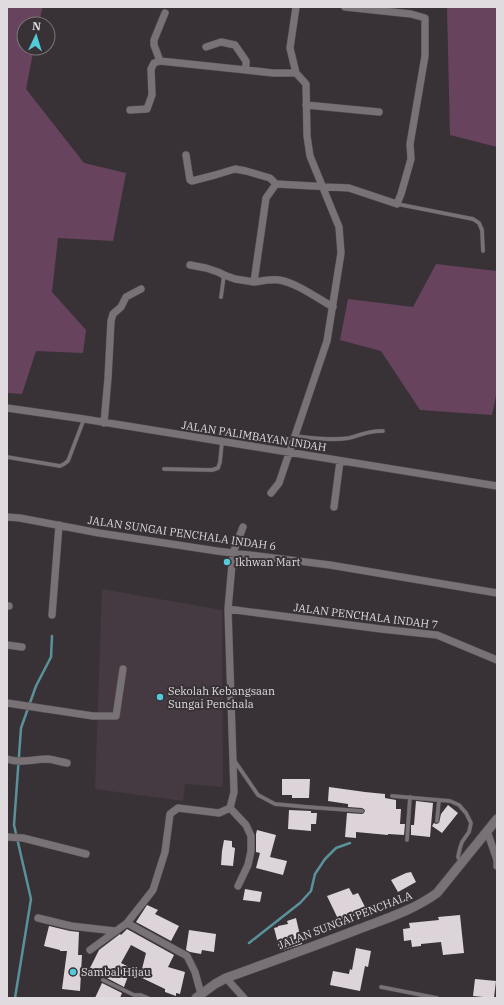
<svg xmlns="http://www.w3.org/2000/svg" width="504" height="1005" viewBox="0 0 504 1005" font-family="'IBM Plex Serif',serif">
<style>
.built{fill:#453942}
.green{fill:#67435e}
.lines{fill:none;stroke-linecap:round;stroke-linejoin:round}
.stream{stroke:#59929b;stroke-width:2.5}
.building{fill:#dcd4d9}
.service-casing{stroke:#555054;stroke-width:4.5}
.minor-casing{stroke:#555054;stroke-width:8}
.tertiary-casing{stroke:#555054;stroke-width:10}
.service{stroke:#787176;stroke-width:3.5}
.minor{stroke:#787176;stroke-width:7}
.tertiary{stroke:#787176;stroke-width:9}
.poi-dot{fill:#53cbdb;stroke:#383236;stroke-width:1.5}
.labels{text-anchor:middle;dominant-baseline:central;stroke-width:4;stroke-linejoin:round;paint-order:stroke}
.street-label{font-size:11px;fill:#dfdbde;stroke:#383236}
.poi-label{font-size:11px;fill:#dfdbde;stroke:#383236;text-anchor:start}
</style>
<rect width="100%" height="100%" fill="#383236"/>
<path class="built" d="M102 589 222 610 223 787 185 784 183 801 95 789Z"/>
<path class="green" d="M7 7H44L42 9 39 24H24V48H34L26 89 84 163 126 173 113 241 58 238 52 292 86 330 83 353 36 351 22 394 7 393Z
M447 7H497V147L450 135Z
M436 264 497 271V391L492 415 420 410 381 351 340 340 348 299 413 307Z"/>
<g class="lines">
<path class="stream" d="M249 943 300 903 311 891 315 874 325 859 336 848 350 843
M15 998 31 899 14 825 21 728 36 686 51 657 52 636"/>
</g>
<path class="building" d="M282 779H310L309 798H292V795H282Z
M329 787 365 792 385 794V798L396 800V809H401L400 824H405L404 835 388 834V835L356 832V838L345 837 347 813 362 814 364 813 365 810 362 808 348 807V804L328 801Z
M416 801 433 803 430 837 411 835V825H414Z
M448 805 458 813 442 833 432 826 434 823 436 824 439 823 441 814Z
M289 810 311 811V813H317L316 824H311V831L288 829Z
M257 830 276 835 270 857 287 861 283 875 256 868 260 853 256 852V834Z
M224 840 232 841V847L235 848 233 866 221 865 222 851Z
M411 872 416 882 398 892 391 880 406 873Z
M349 888 353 895 358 893 367 911 339 921 327 896Z
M245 889 262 892 260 902 243 900Z
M147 905 158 910 155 914 179 926 171 941 136 922Z
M460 915 464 953 443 955 441 942 421 944V946L412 947 411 940 404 941 403 929 410 928 409 923 439 920 438 917Z
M296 918 302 944 280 951 274 928 278 927V926L288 924 287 921Z
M49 926 70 931 79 932 78 955H82L80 991 62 989 67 951H60V950L44 946Z
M127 929 174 955 168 967 185 972 180 994 176 993V996L165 992V989L140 977 146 953 131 945 121 963 131 968 124 987 105 977 106 976 90 968 99 950 120 934 121 935Z
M189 930 216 934 214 952 202 950 201 954 190 952 186 950Z
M356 948 371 951 368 967 365 966 360 991 330 985 333 971 349 974 350 969 352 970Z
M475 979 496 981 494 998 473 996Z
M102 983 122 993 120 998H95Z"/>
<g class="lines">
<defs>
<path id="service" d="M397 204 473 219 479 223 482 230 483 251
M221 297 224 275
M295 436C312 438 332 441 349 438 362 435 369 430 383 431
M7 457 60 466 64 464 68 461 84 419
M164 469 212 470 218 468 220 462 222 442
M234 760 258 795 275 804 307 807 362 811
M392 796 450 801 459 805 466 813 471 823 469 832 462 842 460 848 458 857 461 862
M437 821 439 800
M407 840 410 797
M103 980 134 995H141L148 998
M381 987 437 998"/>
<path id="minor" d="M206 47 221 42 235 45 246 61V70L273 73H296
M160 61 154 45V40L165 13
M306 105 379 112
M130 110 147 109 152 95 151 69 154 63 160 61 246 70
M186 155 190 180 192 181 215 175 235 169 246 171 270 178 276 184
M190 265 206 268 218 272 224 275 235 279 254 282 266 198 276 184 349 188 397 204 401 194 411 159 410 144 425 56V18L411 14 345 7
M254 282C262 281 271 279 279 280 297 283 317 298 333 307
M7 408 84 419 497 486
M104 423 108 378 111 321 113 314 121 307 126 297 141 289
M271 493 279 483 327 341 341 253 339 227 310 156 307 136 306 84 296 73 290 48 296 7
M334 507 340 461
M7 517 20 518 99 533 217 551 330 565 497 593
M7 606H9
M228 609 381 629 437 635 497 660
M52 615 59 525
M7 645 22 647
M7 703 93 716H116L123 669
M7 759C20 764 35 759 48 759 55 760 61 762 67 763
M230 808 246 825 251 836V851L248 865 238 886
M487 831 497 860V866
M7 837 23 838 86 854
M38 918 71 926 115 931
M127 923 187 956 195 972 201 994
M90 950 127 923 153 890 165 852 170 814 178 808 219 813 230 808 234 792 228 609 233 553 243 527
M226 978 244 998"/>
<path id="tertiary" d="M196 998 215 984 226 978C270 962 315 946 359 929 385 919 414 910 437 893L497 819"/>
</defs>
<use href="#service" class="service-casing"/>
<use href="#minor" class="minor-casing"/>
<use href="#tertiary" class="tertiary-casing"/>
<use href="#service" class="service"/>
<use href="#minor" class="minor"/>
<use href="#tertiary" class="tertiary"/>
</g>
<g class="poi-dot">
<circle cx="227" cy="562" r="4"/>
<circle cx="160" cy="697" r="4"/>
<circle cx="73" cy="972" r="4"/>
</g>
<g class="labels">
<g class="street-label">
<text transform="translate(254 436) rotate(9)">JALAN PALIMBAYAN INDAH</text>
<text transform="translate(182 533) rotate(8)">JALAN SUNGAI PENCHALA INDAH 6</text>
<text transform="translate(366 616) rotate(7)">JALAN PENCHALA INDAH 7</text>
<text transform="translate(345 920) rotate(-21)">JALAN SUNGAI PENCHALA</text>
</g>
<g class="poi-label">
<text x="235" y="562">Ikhwan Mart</text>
<text x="168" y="691">Sekolah Kebangsaan<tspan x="168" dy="13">Sungai Penchala</tspan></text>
<text x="81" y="972">Sambal Hijau</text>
</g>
</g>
<rect width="504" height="1005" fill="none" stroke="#dfdbde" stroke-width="16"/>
<g transform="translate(36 36) rotate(4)"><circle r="19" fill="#383236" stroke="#7b7679"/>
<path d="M0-3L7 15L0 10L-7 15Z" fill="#53cbdb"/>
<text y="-6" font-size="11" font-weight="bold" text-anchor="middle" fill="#dfdbde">N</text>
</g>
</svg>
